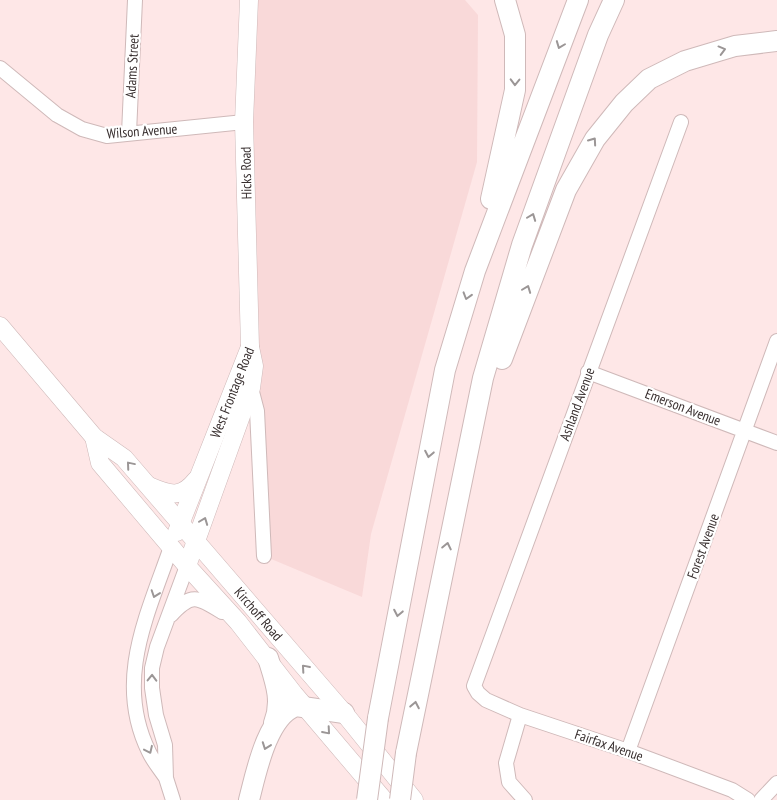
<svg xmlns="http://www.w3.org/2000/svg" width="777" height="800" viewBox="0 0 777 800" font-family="'PT Sans Narrow',sans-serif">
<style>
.built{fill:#f9d9d9}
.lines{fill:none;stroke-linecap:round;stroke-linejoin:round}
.minor-casing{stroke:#cfb9b9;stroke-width:16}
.major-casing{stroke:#cfb9b9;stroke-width:19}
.highway-casing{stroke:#cfb9b9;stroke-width:22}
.minor{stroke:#fff;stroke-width:14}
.major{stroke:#fff;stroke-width:18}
.highway{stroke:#fff;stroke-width:20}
.highway-bridge-casing{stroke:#cfb9b9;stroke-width:22;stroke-linecap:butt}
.highway-bridge{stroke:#fff;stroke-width:20}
.oneway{stroke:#9b9696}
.labels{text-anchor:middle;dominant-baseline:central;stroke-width:4.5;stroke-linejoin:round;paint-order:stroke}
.street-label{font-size:14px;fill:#372e2e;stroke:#fff}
</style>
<rect width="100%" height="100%" fill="#fee7e7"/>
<path class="built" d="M249 0H465L478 15 477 162 371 534 362 597 264 556 257 411Z"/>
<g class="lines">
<defs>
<path id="minor" d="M0 68 57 115 82 129 107 136 244 122
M681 122 474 686 478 693 486 700 520 715 628 751 732 790 748 800
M129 133 135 0
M588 372 777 443
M248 388H251L257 411 264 556
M171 615C192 592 198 597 222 612
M520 715 506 763 509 782 525 800
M628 751 777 341
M166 778C161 770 153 761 149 752 114 681 147 616 171 547
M173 800 166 778 165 745 156 715 152 688V668L157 647 187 566
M761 800 777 783"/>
<g id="major">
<path id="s1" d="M0 326 94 437 124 458 344 713 414 800"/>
<path d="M94 437 100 463 187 566 238 622 294 694 384 800"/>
<path d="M149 486C170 495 181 499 196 480"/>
<path id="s2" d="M177 532 250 347"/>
<path d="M187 566 251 388 254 366 250 347 244 122 249 0"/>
</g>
<path id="highway" d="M491 199 515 90V35L505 0
M502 359 566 190 595 139 624 103 649 79 685 61 735 46 777 41
M268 658C275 681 283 700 274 723
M378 718 445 370 475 271 578 0
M406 753 483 378 522 245 598 35 614 0
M249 800C256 773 267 716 296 706L344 713"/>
</defs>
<use href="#minor" class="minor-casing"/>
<use href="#major" class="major-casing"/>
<use href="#highway" class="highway-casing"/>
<use href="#minor" class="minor"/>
<use href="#major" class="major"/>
<use href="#highway" class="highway"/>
<defs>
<path id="highway-bridge" d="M367 800 378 718
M400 800 406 753"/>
</defs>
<use href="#highway-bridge" class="highway-bridge-casing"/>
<use href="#highway-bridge" class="highway-bridge"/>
</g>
<defs><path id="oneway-chevron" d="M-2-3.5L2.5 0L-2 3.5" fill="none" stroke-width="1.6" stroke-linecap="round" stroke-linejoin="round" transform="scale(1.25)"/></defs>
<g class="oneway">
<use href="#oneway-chevron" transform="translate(560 45) rotate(111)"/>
<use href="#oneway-chevron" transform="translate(722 50) rotate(-15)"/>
<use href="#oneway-chevron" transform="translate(515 82) rotate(91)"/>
<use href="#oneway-chevron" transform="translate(593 141) rotate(-55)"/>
<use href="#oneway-chevron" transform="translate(532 217) rotate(-69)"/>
<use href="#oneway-chevron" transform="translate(527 289) rotate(-69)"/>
<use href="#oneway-chevron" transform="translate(467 296) rotate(107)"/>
<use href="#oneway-chevron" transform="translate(429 454) rotate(101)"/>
<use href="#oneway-chevron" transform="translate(130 465) rotate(-130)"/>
<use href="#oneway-chevron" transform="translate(204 521) rotate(-69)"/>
<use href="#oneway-chevron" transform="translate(447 546) rotate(-78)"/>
<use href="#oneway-chevron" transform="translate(155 594) rotate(109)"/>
<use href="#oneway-chevron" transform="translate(398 613) rotate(101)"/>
<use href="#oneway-chevron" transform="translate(305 668) rotate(-131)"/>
<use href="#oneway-chevron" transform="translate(152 678) rotate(-89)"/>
<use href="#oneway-chevron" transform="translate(415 705) rotate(-79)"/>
<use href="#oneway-chevron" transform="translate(327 731) rotate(49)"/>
<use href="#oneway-chevron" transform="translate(266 746) rotate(110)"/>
<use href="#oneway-chevron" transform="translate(149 750) rotate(65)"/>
</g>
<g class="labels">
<g class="street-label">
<text transform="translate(132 66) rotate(-87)">Adams Street</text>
<text transform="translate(142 131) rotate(-4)">Wilson Avenue</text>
<text transform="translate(246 173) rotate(-91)">Hicks Road</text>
<text stroke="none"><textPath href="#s2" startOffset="150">West Frontage Road</textPath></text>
<text transform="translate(577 404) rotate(-70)">Ashland Avenue</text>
<text transform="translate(683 407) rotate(21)">Emerson Avenue</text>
<text transform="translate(703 546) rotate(-70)">Forest Avenue</text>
<text stroke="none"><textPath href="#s1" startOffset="388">Kirchoff Road</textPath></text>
<text transform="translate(609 745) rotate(19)">Fairfax Avenue</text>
</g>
</g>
</svg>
